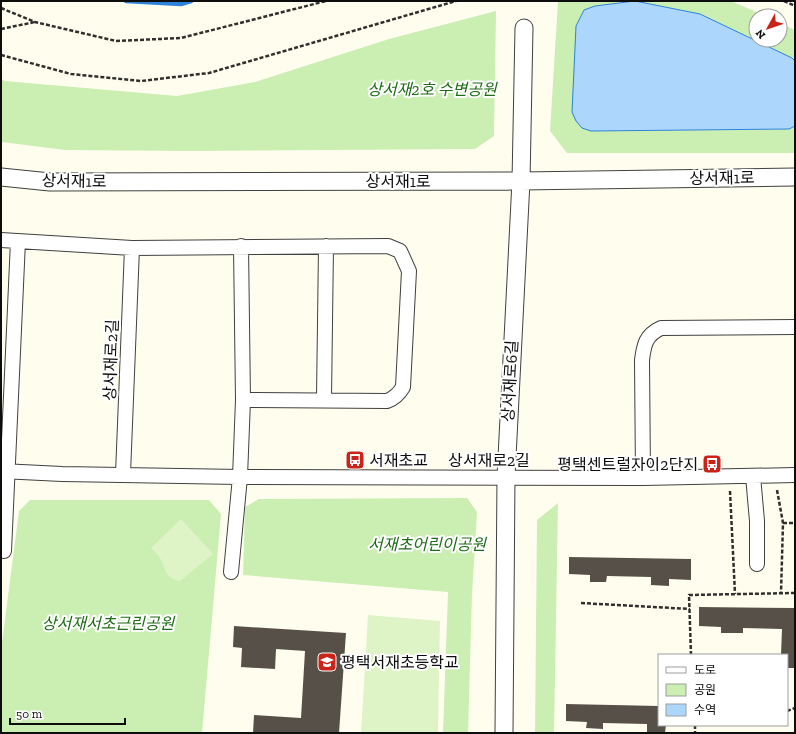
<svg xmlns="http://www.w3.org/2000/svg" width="796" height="734" viewBox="0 0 796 734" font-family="'Zilla Slab','Noto Sans KR',serif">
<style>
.green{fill:#cbeeb3}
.pitch{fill:#dff4c6}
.water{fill:#add6fc;stroke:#2d82da}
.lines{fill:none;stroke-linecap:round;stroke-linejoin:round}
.stream{stroke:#2d82da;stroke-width:4.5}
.building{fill:#575049}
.minor-casing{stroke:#404040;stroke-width:16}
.tertiary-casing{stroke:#404040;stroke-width:19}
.path{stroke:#2f2f2f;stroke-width:2.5;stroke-dasharray:4 2;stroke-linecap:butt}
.minor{stroke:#fff;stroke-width:14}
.tertiary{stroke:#fff;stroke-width:17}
.labels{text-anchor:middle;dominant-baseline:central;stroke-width:4;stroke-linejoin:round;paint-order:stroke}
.park-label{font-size:16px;font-style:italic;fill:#1f6c17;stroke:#fff}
.street-label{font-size:16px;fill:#0d0d0d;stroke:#fff}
.poi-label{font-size:16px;fill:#0d0d0d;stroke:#fff;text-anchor:start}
</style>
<rect width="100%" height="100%" fill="#fffeee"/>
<path class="green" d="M558 1H731L766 16H756V40H780V23L795 30V61L792 57 591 131 789 129 795 126V153H567L550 131Z
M496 11 494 136 475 149 190 151 65 150 1 142V79L5 81 177 96 255 82 389 39Z
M467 498 477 512 472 594 468 733H443L448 592 243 575 245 507 259 499Z
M30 500H209L221 514 202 733H1V650L19 511Z
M558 503 554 733H535L537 520Z"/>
<path class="pitch" d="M181 519 213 554 180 581C164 578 167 570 160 558 158 555 154 551 151 548Z
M368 615 440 621 438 733H361Z"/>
<path class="water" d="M635 1 700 14 792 58 795 61V126L789 129 591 131 582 128 576 121 572 112 576 26 584 10 595 6Z"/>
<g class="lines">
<path class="stream" d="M126 1 181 4 191 1"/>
</g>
<path class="building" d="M569 557 691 559V580L669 579V586L651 585V577L607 576 606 582H590V575L569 574Z
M699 607 795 608V668H787V655H781L782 629 743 628V633H721V627L699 626Z
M234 626 346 633 339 733H253L254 715 301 718 305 651 276 649 275 669 241 667 242 648 233 647Z
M566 704 659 706V725H666L665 733 647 732V724L603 723V729L586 728 587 722 566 721Z"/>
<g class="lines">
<defs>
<path id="minor" d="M1 240 132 248 388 246 400 251 409 271 403 387C399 394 395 398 387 401L243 400
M324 399 326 246
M1 471 62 474 240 477 643 478 795 475
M123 474 132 248
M753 476 757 521V564
M643 478 642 360C644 344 646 335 661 328L795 327
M4 551 18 241
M231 572 240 477 243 400 241 246"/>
<path id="tertiary" d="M1 177 50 182 521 181 795 177
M504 733 506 477 521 181 524 28"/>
</defs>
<use href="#minor" class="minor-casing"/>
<use href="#tertiary" class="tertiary-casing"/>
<path class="path" d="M784 1 795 6
M1 8 35 22 116 41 181 38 326 1
M1 29 35 22
M1 55 71 74 141 81 209 73 456 1
M777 490 783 523 781 593
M730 491 735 594
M783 523H795
M581 603 690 609
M691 655 689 595 795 593
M787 711 795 708
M695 725V733"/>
<use href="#minor" class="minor"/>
<use href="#tertiary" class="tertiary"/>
</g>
<defs>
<symbol id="bus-square" viewBox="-11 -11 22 22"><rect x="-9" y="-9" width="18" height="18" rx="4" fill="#cb2318" stroke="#fff"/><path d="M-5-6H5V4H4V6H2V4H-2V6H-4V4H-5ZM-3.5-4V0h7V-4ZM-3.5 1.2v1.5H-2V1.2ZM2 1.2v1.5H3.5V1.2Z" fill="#fff"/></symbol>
<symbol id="school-square" viewBox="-11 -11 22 22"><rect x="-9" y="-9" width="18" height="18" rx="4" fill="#cb2318" stroke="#fff"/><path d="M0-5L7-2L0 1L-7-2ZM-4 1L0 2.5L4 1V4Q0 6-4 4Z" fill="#fff"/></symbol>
</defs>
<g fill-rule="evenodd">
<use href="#bus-square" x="344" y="449" width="22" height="22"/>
<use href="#bus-square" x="701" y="453" width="22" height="22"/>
<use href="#school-square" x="316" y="651" width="22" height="22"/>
</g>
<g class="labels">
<g class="park-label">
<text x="432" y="89">상서재2호 수변공원</text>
<text x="427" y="544">서재초어린이공원</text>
<text x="108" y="623">상서재서초근린공원</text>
</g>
<g class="street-label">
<text transform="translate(722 178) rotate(-1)">상서재1로</text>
<text transform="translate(74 181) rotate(1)">상서재1로</text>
<text x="398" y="181">상서재1로</text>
<text transform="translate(111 360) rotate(-88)">상서재로2길</text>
<text transform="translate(510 381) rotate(-87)">상서재로6길</text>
<text x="489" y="460">상서재로2길</text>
</g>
<g class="poi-label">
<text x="369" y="460">서재초교</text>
<text x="698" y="464" text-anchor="end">평택센트럴자이2단지</text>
<text x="341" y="662">평택서재초등학교</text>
</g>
</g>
<rect width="796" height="734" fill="none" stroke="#0d0d0d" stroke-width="4"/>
<rect x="658" y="654" width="130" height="72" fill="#ffffff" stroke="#9e9e9e"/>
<rect x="666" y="667" width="20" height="6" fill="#ffffff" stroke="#9e9e9e"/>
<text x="694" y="674" font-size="12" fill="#0d0d0d">도로</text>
<rect x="666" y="684" width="20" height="12" fill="#cbeeb3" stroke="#9e9e9e"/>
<text x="694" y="694" font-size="12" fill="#0d0d0d">공원</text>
<rect x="666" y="704" width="20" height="12" fill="#add6fc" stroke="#9e9e9e"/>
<text x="694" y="714" font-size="12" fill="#0d0d0d">수역</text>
<g transform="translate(768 28) rotate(230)"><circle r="19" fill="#ffffff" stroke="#9e9e9e"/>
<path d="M0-3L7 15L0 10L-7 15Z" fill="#cb2318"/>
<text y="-6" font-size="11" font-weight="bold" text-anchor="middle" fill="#0d0d0d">N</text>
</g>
<path d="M10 718v6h115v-6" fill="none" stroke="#0d0d0d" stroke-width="2"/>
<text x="16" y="718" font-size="12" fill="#0d0d0d" stroke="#ffffff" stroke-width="3" paint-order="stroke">50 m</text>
</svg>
